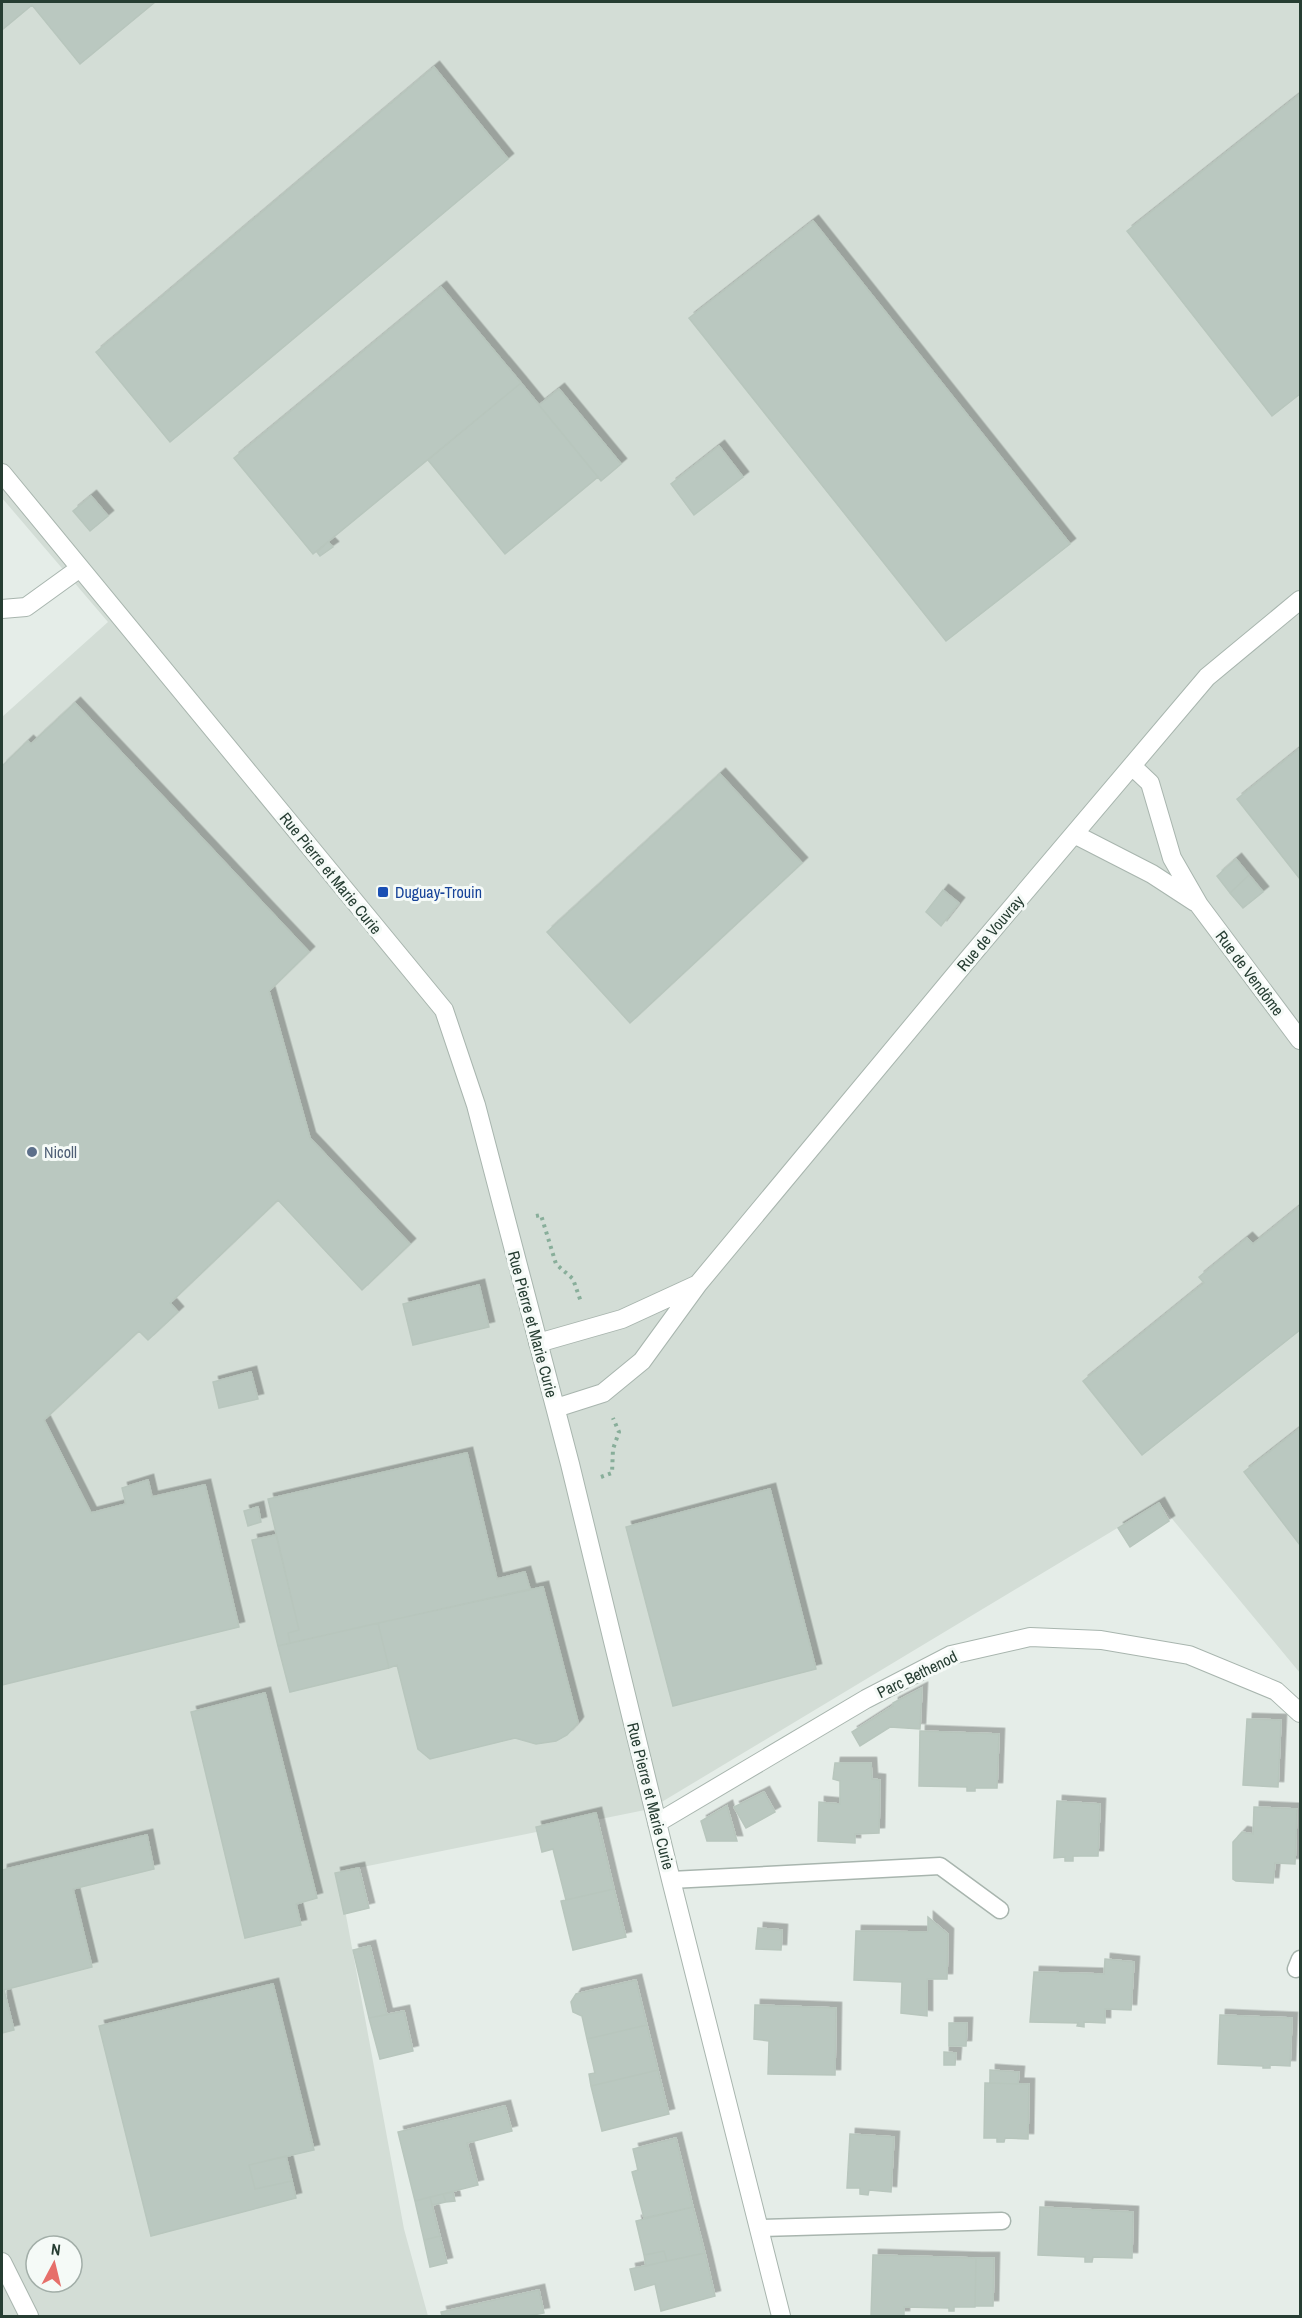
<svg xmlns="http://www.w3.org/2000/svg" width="1302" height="2318" viewBox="0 0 1302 2318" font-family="'Archivo Narrow',sans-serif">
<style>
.built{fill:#d3ddd6;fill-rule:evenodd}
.building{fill:#bac8c0;stroke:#b8c6bd;stroke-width:1.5;filter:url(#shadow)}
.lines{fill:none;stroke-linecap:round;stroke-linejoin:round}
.lane-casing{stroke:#a8b5ae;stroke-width:19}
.street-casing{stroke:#a8b5ae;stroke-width:20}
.path{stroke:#88ae9a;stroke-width:4;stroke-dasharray:3 4.5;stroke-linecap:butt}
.lane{stroke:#fff;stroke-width:16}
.street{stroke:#fff;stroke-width:18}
.transit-dot{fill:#1a4fb4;stroke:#f5faf7;stroke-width:2}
.service-dot{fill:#5c6f8a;stroke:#f5faf7;stroke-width:2}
.labels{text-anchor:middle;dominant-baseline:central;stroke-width:6;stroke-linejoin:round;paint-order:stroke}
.street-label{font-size:16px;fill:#263d32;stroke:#f5faf7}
.transit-label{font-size:16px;fill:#164399;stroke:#f5faf7;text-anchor:start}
.service-label{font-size:16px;fill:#4e5e75;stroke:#f5faf7;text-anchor:start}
</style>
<defs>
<filter id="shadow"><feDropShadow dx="5.5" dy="-5.5" stdDeviation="0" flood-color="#0004"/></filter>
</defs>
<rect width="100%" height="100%" fill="#e5ede8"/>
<path class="built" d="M2 2H1300V1673L1159 1503 650 1809 338 1872 404 2229 428 2316H2V717L108 622 2 498ZM36 2246H72V2282H36Z"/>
<path class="building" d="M2 2H155L80 64 32 5 2 30Z
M434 67 508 159 170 442 96 352Z
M1300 94V394L1272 416 1127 231Z
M813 221 1070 544 946 641 689 318Z
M441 287 521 383 313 554 234 458Z
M521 383 598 477 505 554 428 460Z
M559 389 621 464 601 481 539 405Z
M719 446 743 477 694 515 671 484Z
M91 496 108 516 90 531 73 511Z
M328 542 333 547 320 556 317 552Z
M75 703 309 952 269 991 310 1138 410 1244 362 1290 278 1200 170 1303 178 1312 148 1340 139 1331 44 1420 91 1513 126 1504 122 1488 148 1480 152 1497 205 1485 239 1627 2 1685V766L28 741 31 744Z
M1300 748V879L1237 799Z
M720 774 802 863 630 1023 547 932Z
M1236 859 1249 875 1230 893 1217 876Z
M1249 875 1263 892 1243 908 1230 893Z
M943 890 959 903 941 926 926 912Z
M1300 1206V1330L1142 1455 1083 1381 1204 1283 1199 1277 1247 1238 1253 1244Z
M479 1285 489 1327 413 1345 403 1304Z
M251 1372 258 1399 219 1408 213 1382Z
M1300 1428V1545L1244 1472Z
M467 1453 497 1579 525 1572 530 1589 290 1643 288 1633 299 1630 268 1499Z
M770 1489 816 1669 673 1706 626 1527Z
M1159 1503 1169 1521 1130 1547 1118 1528Z
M258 1507 261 1522 248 1526 244 1511Z
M276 1535 299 1630 288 1633 290 1643 278 1646 252 1540Z
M543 1587 578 1722 576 1725 567 1735 556 1741 536 1744 515 1738 430 1759 418 1749 397 1665 389 1668 378 1623Z
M378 1623 389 1668 290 1692 278 1646Z
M922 1688 920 1729 890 1727 860 1746 852 1732 893 1706V1703Z
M265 1693 317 1898 296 1904 301 1925 245 1938 191 1712Z
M1247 1719 1281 1720 1278 1787 1243 1785Z
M920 1731 999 1734 997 1788H975V1791H967V1787L919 1786Z
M835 1763H871L872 1779 880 1780 879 1833 855 1834V1843L818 1841 819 1802 840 1804V1781L833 1779Z
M764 1792 775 1812 746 1828 734 1807Z
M1057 1801 1100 1804 1098 1856H1073V1861H1065V1857L1054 1858Z
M727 1806 737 1841H707L701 1821Z
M1254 1807 1297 1809 1295 1864 1275 1863 1273 1883 1236 1881 1233 1879V1842L1242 1832 1253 1834Z
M596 1813 614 1889 566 1900 553 1849 542 1852 536 1827Z
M147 1835 154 1869 73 1889 92 1967 4 1990 14 2030 2 2033V1870Z
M359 1868 369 1908 344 1914 335 1873Z
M614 1889 626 1937 573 1950 561 1901Z
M928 1917 948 1934 947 1979H927V2016L901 2013 902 1982 854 1980 856 1931 928 1932Z
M758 1928 782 1930 781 1950 756 1949Z
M370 1946 387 2015 369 2018 353 1950Z
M1105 1959 1134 1962 1131 2010 1105 2009V2023L1084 2022V2027L1077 2026 1078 2023 1030 2022 1034 1972 1104 1974Z
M636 1980 647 2025 587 2039 582 2016 573 2012 571 2002 576 1994Z
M273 1984 314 2150 249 2165 255 2189 292 2181 296 2198 151 2236 99 2026Z
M755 2005 836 2008 835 2075 768 2074 769 2041 754 2039Z
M404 2011 413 2051 380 2059 369 2018Z
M1220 2015 1292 2018 1290 2066 1270 2065V2068H1263V2066L1218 2064Z
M949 2023H967L966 2046H949Z
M647 2025 658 2070 591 2086 589 2074 595 2073 587 2039Z
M944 2052 956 2053 955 2065H944Z
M658 2070 669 2114 602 2131 591 2086Z
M990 2070 1019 2072 1018 2084 990 2083Z
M985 2083 1029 2084 1028 2139 1005 2138 1004 2142H997V2138H984Z
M505 2106 512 2131 467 2143 478 2185 415 2201 398 2132Z
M850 2134 894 2137 891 2192 869 2190 868 2195 860 2194V2188H847Z
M676 2138 693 2207 644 2218 632 2172 638 2170 633 2149Z
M286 2156 292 2181 255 2189 249 2165Z
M453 2192 455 2201 446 2202 443 2194Z
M443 2194 446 2202 432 2205 430 2197Z
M430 2197 440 2236 424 2240 415 2201Z
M693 2207 705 2253 667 2261 664 2251 644 2255 636 2221Z
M1040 2207 1133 2212 1132 2258 1093 2257 1092 2262H1085V2257L1038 2255Z
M440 2236 447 2263 430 2267 424 2240Z
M664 2251 667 2261 646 2266 644 2255Z
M705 2253 715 2296 661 2311 655 2284 635 2290 630 2269Z
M873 2255 976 2258 975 2307H954V2311H949V2308L904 2307V2316H871Z
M976 2258H994L993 2306H975Z
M539 2290 544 2313 528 2316H442L441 2312Z"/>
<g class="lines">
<defs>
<path id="lane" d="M671 1880 940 1866 1000 1910
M1296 1969 1300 1959
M759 2228 1002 2221"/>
<path id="street" d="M2 473 444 1010 476 1105 570 1464 671 1880 781 2316
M2 609 26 607 80 568
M1132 766 1150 783 1172 858 1199 905 1300 1040
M1074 834 1152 874 1195 902
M538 1343 622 1319 696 1285
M556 1408 603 1393 642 1361 698 1284 969 958 1207 677 1300 600
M657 1823 866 1699 951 1655 1030 1637 1101 1640 1189 1655 1276 1691 1300 1713
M2 2262 29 2316"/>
</defs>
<use href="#lane" class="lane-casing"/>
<use href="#street" class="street-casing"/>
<path class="path" d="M536 1216 541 1215 556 1264 573 1279 581 1302
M601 1477 612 1473 613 1449 619 1432 613 1418"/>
<use href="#lane" class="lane"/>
<use href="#street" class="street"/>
</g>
<rect class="transit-dot" x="377" y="886" width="12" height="12" rx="3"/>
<circle class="service-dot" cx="32" cy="1152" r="6"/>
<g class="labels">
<g class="street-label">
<text transform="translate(331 873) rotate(51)">Rue Pierre et Marie Curie</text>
<text transform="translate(990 933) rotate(-50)">Rue de Vouvray</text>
<text transform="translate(1250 973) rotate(53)">Rue de Vendôme</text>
<text transform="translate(533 1324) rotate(75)">Rue Pierre et Marie Curie</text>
<text transform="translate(917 1674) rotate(-26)">Parc Bethenod</text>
<text transform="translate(651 1796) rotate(76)">Rue Pierre et Marie Curie</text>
</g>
<g class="transit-label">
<text x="395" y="892">Duguay-Trouin</text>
</g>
<g class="service-label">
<text x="44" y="1152">Nicoll</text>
</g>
</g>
<rect width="1302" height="2318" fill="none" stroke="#263d32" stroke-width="6"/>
<g transform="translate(54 2264) rotate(7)"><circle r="28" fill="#f5faf7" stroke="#a2aea8" stroke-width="1.5"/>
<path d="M0-4.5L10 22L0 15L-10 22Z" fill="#e66f6a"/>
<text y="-9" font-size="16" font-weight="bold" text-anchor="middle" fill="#263d32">N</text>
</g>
</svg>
